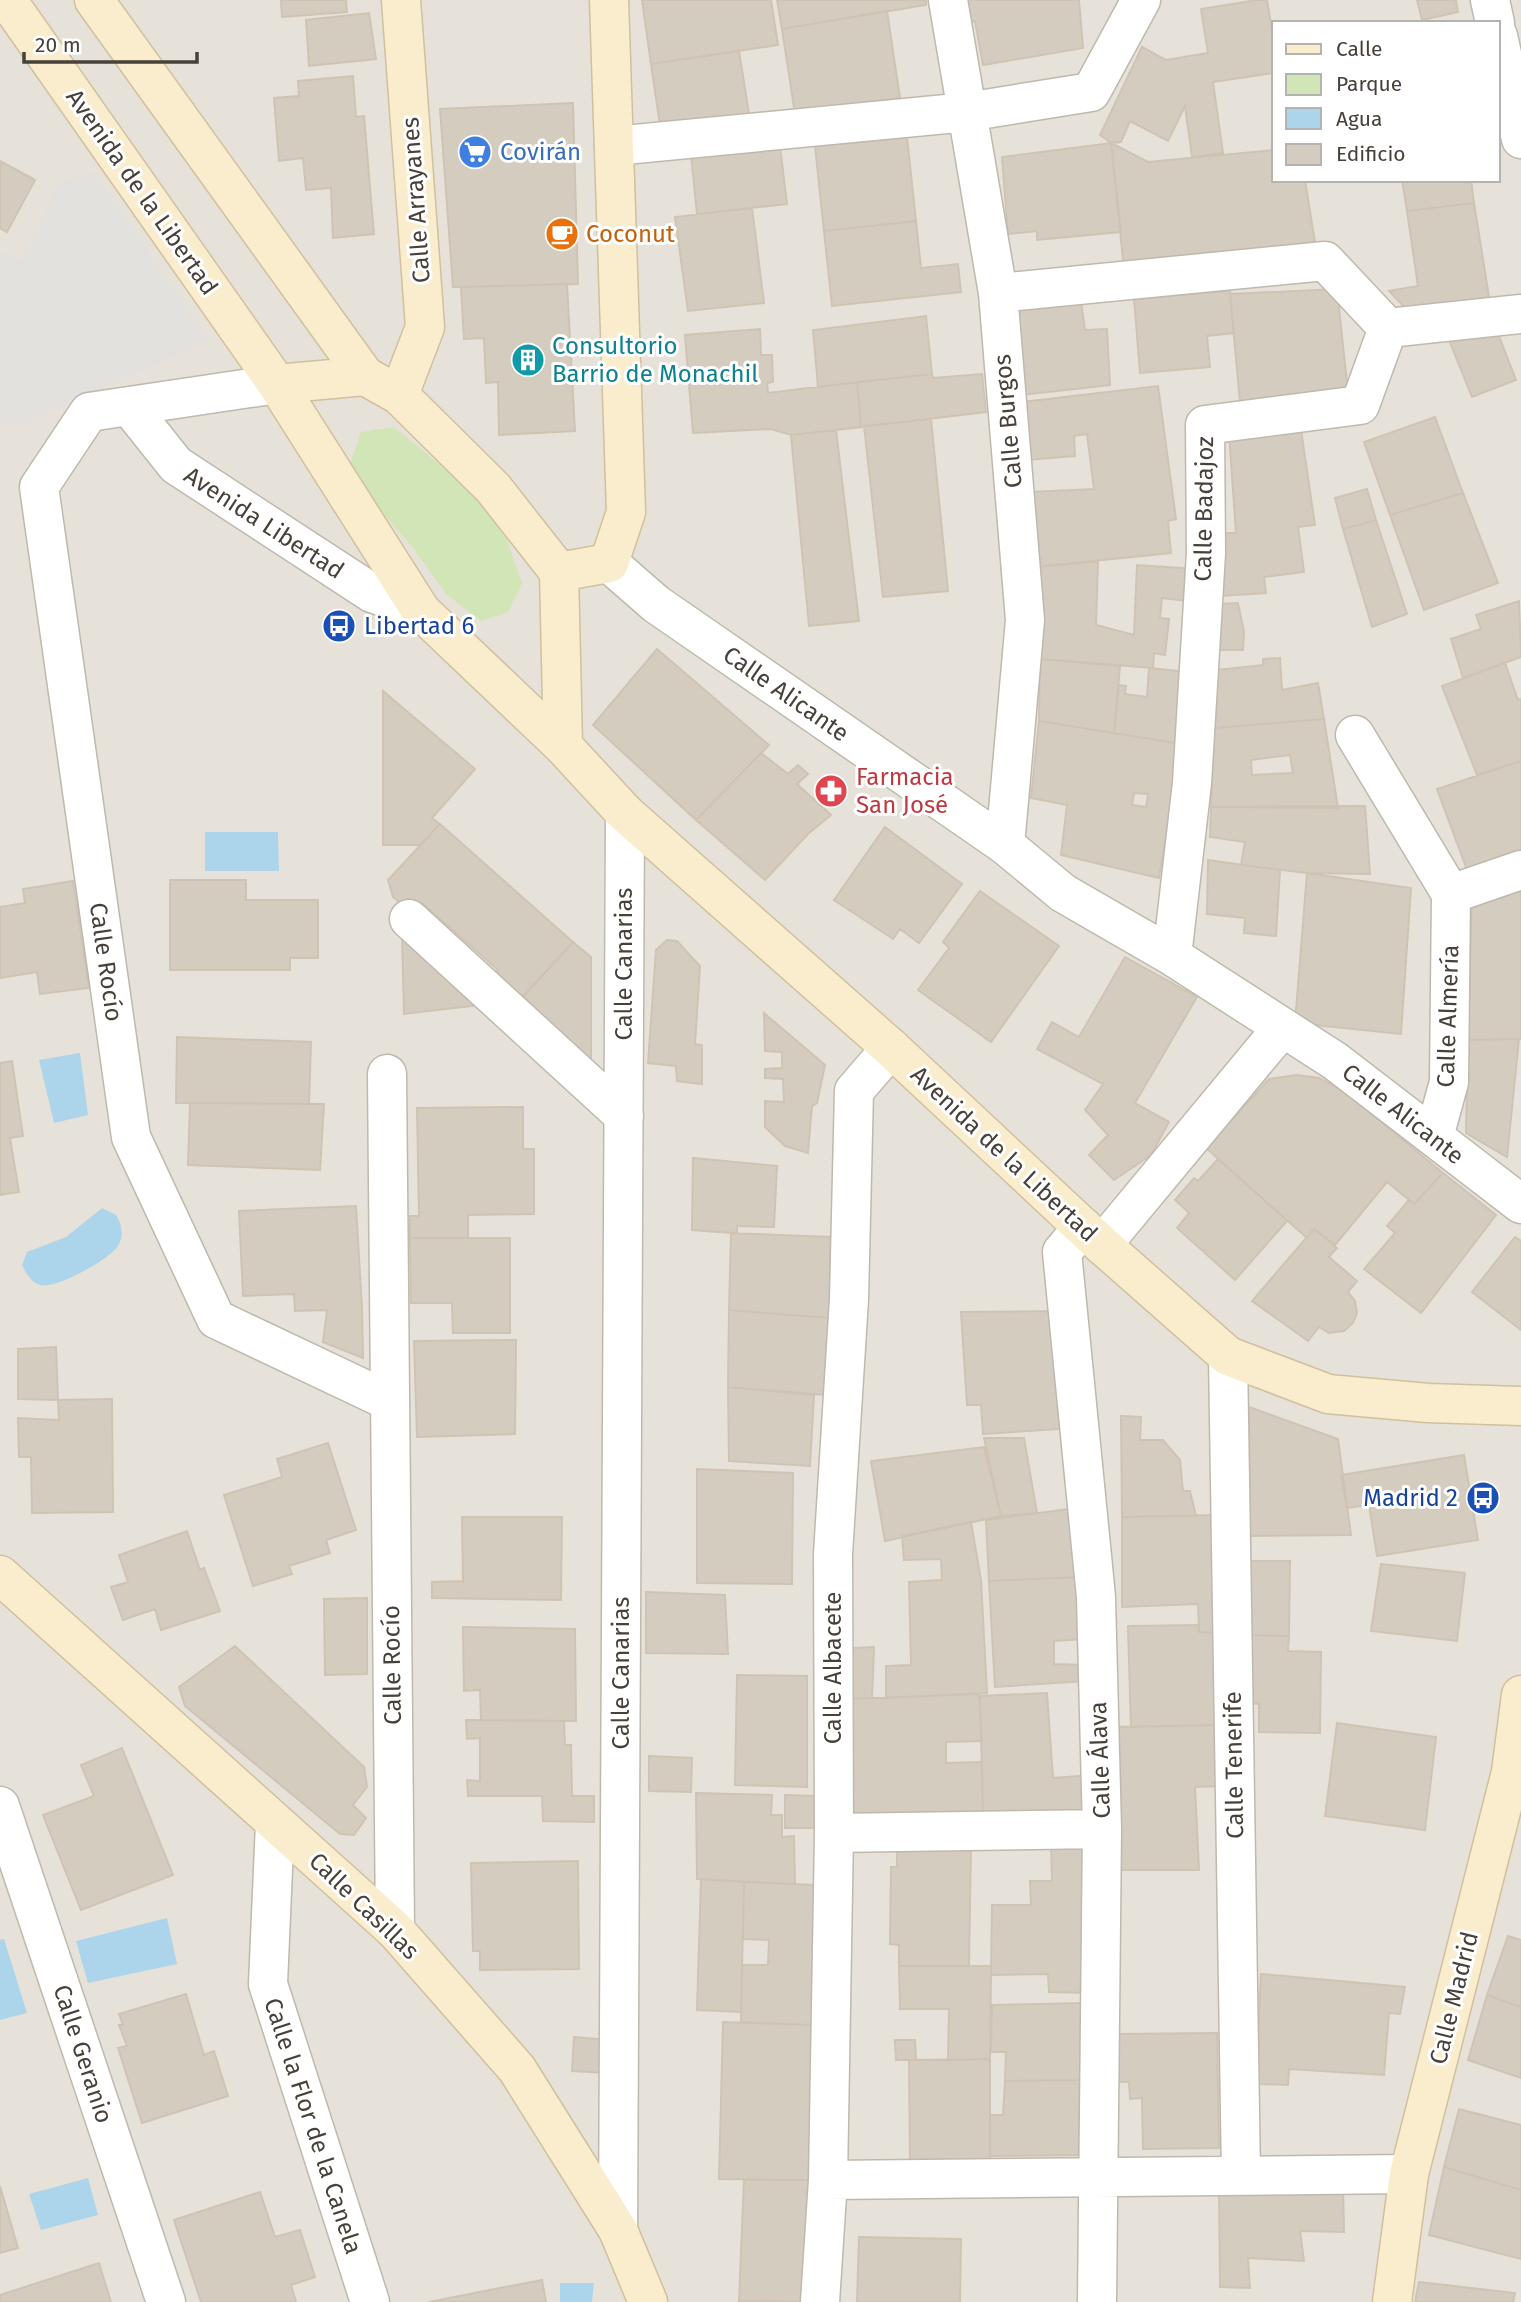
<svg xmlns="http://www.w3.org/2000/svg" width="1521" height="2302" viewBox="0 0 1521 2302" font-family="'Fira Sans',sans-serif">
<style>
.residential{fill:#e7e2d9;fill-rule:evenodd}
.green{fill:#d2e5b7}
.parking{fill:#e3e1de}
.water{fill:#acd5eb}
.building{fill:#d5ccc0;stroke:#cfc3b4;stroke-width:2;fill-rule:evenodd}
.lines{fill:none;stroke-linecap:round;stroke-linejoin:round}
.street-casing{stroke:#bfb8ad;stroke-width:41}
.secondary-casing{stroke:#d0c09d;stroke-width:41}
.street{stroke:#fff;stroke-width:38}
.secondary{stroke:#faedce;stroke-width:38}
.labels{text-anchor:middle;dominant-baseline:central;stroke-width:6;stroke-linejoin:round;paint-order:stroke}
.shop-label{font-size:24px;fill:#366cbe;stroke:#fff;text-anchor:start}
.street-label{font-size:24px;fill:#474139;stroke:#fff}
.food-label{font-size:24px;fill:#c56008;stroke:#fff;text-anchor:start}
.culture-label{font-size:24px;fill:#0d838f;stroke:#fff;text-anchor:start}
.transit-label{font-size:24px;fill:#164399;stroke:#fff;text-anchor:start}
.health-label{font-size:24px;fill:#be3a42;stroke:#fff;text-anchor:start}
</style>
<rect width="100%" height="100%" fill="#f4f0ea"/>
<path class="residential" d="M0 0H1521V2302H0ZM1274 23H1498V180H1274Z"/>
<path class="green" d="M394 427 468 488 504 532 522 583 508 612 481 621 446 594 413 548 366 494 349 467 361 432Z"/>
<path class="parking" d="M94 172 208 341 16 427 0 422V250L22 260 58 182Z"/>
<path class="water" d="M205 832H278L279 871H205Z
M80 1053 88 1115 54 1123 39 1060Z
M102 1208 116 1215C122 1224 124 1236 118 1246 110 1259 55 1290 40 1285 31 1282 26 1273 22 1265L27 1252 66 1237Z
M167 1918 177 1964 88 1983 76 1941Z
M4 1939 27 2013 0 2020V1940Z
M88 2178 98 2215 41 2230 29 2194Z
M560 2283H594L592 2302H560Z"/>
<path class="building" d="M281 0H346L347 12 282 17Z
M642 0H771L778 45 651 64Z
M777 0H926V5L782 29Z
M968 0H1079L1083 48 983 65 975 21 970 22Z
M1257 0H1267L1274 42V73L1213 82 1223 153 1192 157 1185 106 1168 141 1130 121 1121 142 1111 143 1100 135 1142 47 1166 60 1208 53 1201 9Z
M1417 0H1456L1458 12 1422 20Z
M887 11 900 98 795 114 782 29Z
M369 13 376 59 309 66 306 20Z
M739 51 750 120 661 132 651 64Z
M353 76 356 117 364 116 374 234 333 238 331 188 306 190 303 158 279 161 274 98 299 96 298 81Z
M573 103 578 284 453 287 440 109Z
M907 137 916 221 824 231 815 146Z
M1111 143 1121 232 1037 240V231L1008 234 1002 157Z
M1111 143 1148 162 1274 150V180H1305L1317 255 1124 269Z
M780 146 787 204 697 214 691 155Z
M0 161 35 180 7 232 0 228Z
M1402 180H1471L1474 203 1407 211Z
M1474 203 1489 297 1407 310 1389 291 1418 286 1407 211Z
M752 208 764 303 688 311 675 217Z
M916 221 921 268 958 264 961 292 832 306 824 231Z
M567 284 575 431 499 435 498 382 486 383 484 338 464 339 461 287Z
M1337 289 1348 392 1240 402 1230 294Z
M1230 291 1234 333 1207 336 1210 367 1140 373 1134 299Z
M1081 302 1085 330 1107 329 1110 385 1022 395 1010 310Z
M926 316 932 374 818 387 813 330Z
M1495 326 1516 380 1472 397 1449 340Z
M760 329 761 355H772L773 382 767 383 768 393 857 382 861 427 791 435 771 429 693 433 685 335Z
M932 374 933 378 982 374 986 412 861 427 857 382Z
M1158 386 1176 519 1168 521 1171 553 1034 567 1030 492 1094 489 1087 434 1074 436 1075 456 1027 460 1023 402Z
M1435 417 1463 493 1390 515 1364 442Z
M931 419 948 591 883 597 864 426Z
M1300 423 1315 525 1298 527 1304 572 1264 577 1266 593 1219 596 1220 533H1236L1229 434Z
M836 430 859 621 809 626 791 435Z
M1367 489 1376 520 1343 529 1335 498Z
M1463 493 1498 583 1424 610 1390 515Z
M1376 520 1407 614 1372 627 1343 529Z
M1098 562 1096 625 1134 635 1137 565 1196 569 1195 602 1162 598 1160 618 1169 619 1165 655 1154 653 1153 668 1040 659 1034 567Z
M1519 601 1521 657 1463 678 1451 639 1481 629 1476 615Z
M1238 603 1244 632 1243 650H1217L1219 604Z
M657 649 769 745 696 820 593 725Z
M1280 658 1282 690 1318 683 1324 719 1214 728 1217 670 1263 665V659Z
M1040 659 1120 666 1114 733 1039 721Z
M1505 663 1518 700 1521 699V761L1477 775 1442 686Z
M1149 668 1188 672 1181 744 1114 733 1119 685 1126 686 1125 694 1147 697Z
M383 691 475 769 432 818 440 824 420 845H383Z
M1324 719 1338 808 1211 807 1214 728ZM1290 755 1293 773 1252 775 1251 760Z
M1039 721 1181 744 1159 878 1061 855 1067 805 1031 798ZM1134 793 1148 794 1146 807 1132 805Z
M761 753 788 774 798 765 808 774 797 784 831 815 808 834 765 880 696 820Z
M1521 761V860L1470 878 1437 789Z
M1365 806 1370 874 1307 873 1241 865 1245 842 1210 837 1211 807Z
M440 824 573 942 519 1001 492 978 498 970 422 903 412 913 393 897 388 880Z
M885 827 962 884 919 943 900 929 893 939 834 900Z
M1208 860 1280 870 1276 936 1244 933 1245 918 1207 914Z
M1307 873 1411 888 1401 1034 1295 1023Z
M170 880H246V900H318V958H290V970H170Z
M73 881 89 988 40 994 37 972 0 978V907L25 903 23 889Z
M1521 882V1039L1468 1040 1472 896Z
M980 891 1059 946 991 1042 918 990 949 948 943 942Z
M402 933 480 1005 404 1014Z
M667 940 677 941 700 966 695 1044 702 1045V1084L677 1081 676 1066 648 1063 656 950Z
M573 942 591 957V1074L524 996Z
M1125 957 1197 997 1135 1103 1169 1122 1151 1155 1114 1180 1089 1155 1108 1135 1085 1110 1103 1084 1037 1049 1052 1022 1079 1037Z
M764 1013 825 1065 817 1103 812 1106 808 1153 785 1146 765 1127V1101L784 1102 783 1079 765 1078V1069L782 1068V1052L765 1051Z
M177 1037 311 1042 309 1104 176 1103Z
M1519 1039 1507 1157 1466 1133 1468 1040Z
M12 1061 23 1136 10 1138 19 1192 0 1195V1063Z
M1297 1075 1319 1078 1344 1091 1443 1173 1414 1204 1387 1182 1335 1245 1314 1229 1307 1238 1206 1148 1269 1079Z
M190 1103 324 1104 320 1170 188 1165Z
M523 1107V1149H534V1214L468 1215V1238H410V1216H419L417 1108Z
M693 1158 777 1166 774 1227 737 1226V1232L731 1233 692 1230Z
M1218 1159 1287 1221 1235 1280 1177 1228 1189 1213 1175 1200 1194 1178 1198 1181Z
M1443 1173 1496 1215 1421 1313 1364 1269 1395 1233 1387 1226 1409 1200 1414 1204Z
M356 1206 362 1308 363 1358 323 1342 327 1310 295 1311 294 1294 243 1296 239 1211Z
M1314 1229 1337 1248 1329 1257 1357 1281 1348 1292 1355 1301 1357 1313 1353 1323 1344 1331 1329 1333 1319 1327 1308 1341 1252 1301Z
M731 1233 831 1237 829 1318 729 1310Z
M1515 1237 1521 1241V1330L1472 1292Z
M410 1238H510V1333H453L452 1303H411Z
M729 1310 829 1318 825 1395 728 1387Z
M1063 1311 1073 1428 983 1434 981 1405H967L961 1312Z
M516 1340 515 1434 417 1437 414 1341Z
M56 1347 58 1400 18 1399V1349Z
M728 1387 814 1395 810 1466 729 1461Z
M112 1399 113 1512 32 1513 31 1457H19L18 1418 59 1420 58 1400Z
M1249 1407 1338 1439 1351 1535 1250 1536Z
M1121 1416 1141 1417 1140 1440H1163L1180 1460 1183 1491H1190L1196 1516 1122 1517Z
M984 1438H1024L1037 1513 1001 1516Z
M328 1443 356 1530 326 1540 330 1553 289 1566 292 1574 253 1586 224 1495 282 1477 277 1459Z
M984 1447 1001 1516 885 1541 871 1461Z
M1464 1455 1478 1540 1377 1556 1369 1505 1347 1508 1341 1475Z
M697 1469 793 1473 792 1584 697 1583Z
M1077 1508 1080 1577 989 1581 986 1520Z
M1217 1515 1218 1633 1199 1632 1198 1604 1122 1607V1517Z
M462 1517H562L561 1600 432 1598V1582L463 1581Z
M971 1522 981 1580 987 1693 886 1698V1666L911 1665 909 1582 942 1580 941 1559 904 1560 902 1536Z
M187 1531 200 1570 204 1568 220 1611 161 1630 155 1609 123 1620 111 1587 128 1582 119 1555Z
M1248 1561H1290L1289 1636 1247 1635Z
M1381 1564 1465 1573 1457 1641 1371 1631Z
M1080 1577 1083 1639 1054 1641V1664L1085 1665 1086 1681 995 1687 989 1581Z
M646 1592 725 1595 728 1654 646 1653Z
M367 1598V1674L325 1675 324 1599Z
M1199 1625V1632L1218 1633 1220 1725 1131 1727 1128 1626Z
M463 1627 575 1629 576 1721 481 1720 480 1690 464 1691Z
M1247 1635 1289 1636 1288 1651 1321 1652 1320 1733 1259 1732V1704L1247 1703Z
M235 1646 364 1767 367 1787 353 1805 366 1818 354 1835 340 1834 185 1706 179 1687Z
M874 1647 872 1698 847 1699 851 1648Z
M737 1675 807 1676V1787L735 1785Z
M1047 1693 1053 1778 1092 1775 1095 1812 983 1815 980 1696Z
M979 1694 982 1741 946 1742V1763L982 1762 983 1822H848L847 1699Z
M466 1720 564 1721 565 1745H571L572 1796H594V1822L543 1821 542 1796H468L467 1780 480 1781V1738L467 1739Z
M1337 1723 1436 1737 1425 1830 1325 1816Z
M1220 1725 1221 1786 1195 1787 1199 1870H1116L1110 1727Z
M122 1748 173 1875 81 1910 43 1815 94 1796 81 1765Z
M649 1756 692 1758 691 1792 649 1791Z
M696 1793 772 1795 771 1815H782V1837L794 1836 795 1884 697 1879Z
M785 1795 818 1796 817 1828H785Z
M1087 1841 1089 1993 1049 1992 1048 1974 991 1975 992 1905H1031L1030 1881H1052L1051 1842Z
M971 1845 969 1966H899V1945L890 1944 891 1867H897V1847Z
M578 1861 579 1969 480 1970V1951H473L471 1863Z
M701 1879 744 1882 741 2012 697 2010Z
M744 1882 815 1885 812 2025 741 2022 742 1965H768L769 1940 743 1939Z
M1508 1936 1521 1940V2007L1487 1995Z
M899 1966H991L990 2059 948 2060 949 2009H900Z
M1261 1974 1405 1987 1400 2014 1389 2013 1384 2075 1289 2069 1288 2085 1260 2084 1256 2074Z
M186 1994 204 2055 214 2051 228 2096 142 2123 118 2048 127 2046 119 2025H123L119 2014Z
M1487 1995 1521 2007V2078L1468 2060Z
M1083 2003 1080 2080 1005 2081 1006 2052H991L992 2005Z
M723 2022 812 2025 809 2180 719 2179Z
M1217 2033 1219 2148 1143 2149 1142 2098 1130 2099 1129 2082H1118L1117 2034Z
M574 2037 608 2040 606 2073 572 2071Z
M895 2040H915L916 2060H896Z
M990 2059V2165H910L909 2060Z
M1080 2080 1079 2155 990 2156V2115H1003L1005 2081Z
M1459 2109 1521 2125V2190L1444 2167Z
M1444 2167 1521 2190V2259L1429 2235Z
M744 2180H809L807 2302 739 2301Z
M1343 2185 1344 2232 1300 2231 1304 2261 1248 2258 1250 2288 1220 2287 1219 2187Z
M0 2186 18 2248 0 2253Z
M260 2192 275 2237 300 2230 315 2277 291 2285 296 2302H201L174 2220Z
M859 2237 961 2239 960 2302H857Z
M99 2263 111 2302H0V2295Z
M542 2280 546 2302H429L505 2287Z
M1419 2282 1515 2293 1513 2302H1415Z"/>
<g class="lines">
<defs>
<path id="street" d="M948 0 998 293 1025 620 1005 845
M1490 0 1495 23
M1498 36 1521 139
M614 146 967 112 1091 92 1141 0
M998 293 1325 261 1388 328 1360 405 1205 425 1206 553 1192 783 1172 956
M1388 328 1521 314
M277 384 89 412 39 487 131 1137 216 1319 389 1401
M129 406 176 465 372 593 421 611
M609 563 656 604 1005 845 1063 893 1172 956 1335 1061 1521 1204
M1355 735 1451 894 1449 1082 1434 1137
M1451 894 1521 870
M409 919 624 1116
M387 1074 395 1930
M1083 1227 1062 1252 1096 1597 1102 1829 1097 2302
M1102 1245 1282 1028
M1228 1356 1241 2175
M0 1806 166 2302
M275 1823 268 1984 370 2302
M834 1833 1102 1829
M828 2180 1409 2174
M618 2230 625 813
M820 2302 828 2180 834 1833 833 1554 849 1299 854 1091 891 1048"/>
<path id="secondary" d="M7 0 277 384 421 611 563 746 625 813 891 1048 1102 1245 1228 1356 1328 1394 1428 1403 1521 1406
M94 0 365 376
M277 384 365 376 399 395 493 488 559 572 563 746
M399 395 425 327 401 0
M559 572 609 563 626 512 609 0
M0 1575 395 1930 517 2069 618 2230 648 2302
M1392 2302 1409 2174 1511 1772 1521 1695"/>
</defs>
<use href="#street" class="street-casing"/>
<use href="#secondary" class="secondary-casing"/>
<use href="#street" class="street"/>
<use href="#secondary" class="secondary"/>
</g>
<defs>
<symbol id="supermarket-disc" viewBox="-11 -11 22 22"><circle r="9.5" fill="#3f7fe0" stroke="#fff"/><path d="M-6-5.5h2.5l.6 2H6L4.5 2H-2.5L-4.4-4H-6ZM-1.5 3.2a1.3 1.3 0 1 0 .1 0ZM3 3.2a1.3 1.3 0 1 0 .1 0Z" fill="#fff"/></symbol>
<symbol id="cafe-disc" viewBox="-11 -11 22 22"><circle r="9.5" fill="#e8710a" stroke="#fff"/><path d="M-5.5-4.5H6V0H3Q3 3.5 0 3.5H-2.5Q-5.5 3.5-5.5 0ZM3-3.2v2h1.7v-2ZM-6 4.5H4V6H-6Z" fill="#fff"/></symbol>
<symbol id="building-disc" viewBox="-11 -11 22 22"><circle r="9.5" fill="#0f9aa8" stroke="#fff"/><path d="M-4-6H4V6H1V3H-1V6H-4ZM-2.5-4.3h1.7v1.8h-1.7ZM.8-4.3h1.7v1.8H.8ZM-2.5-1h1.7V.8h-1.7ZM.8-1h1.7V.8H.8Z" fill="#fff"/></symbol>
<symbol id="bus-disc" viewBox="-11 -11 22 22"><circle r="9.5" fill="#1a4fb4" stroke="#fff"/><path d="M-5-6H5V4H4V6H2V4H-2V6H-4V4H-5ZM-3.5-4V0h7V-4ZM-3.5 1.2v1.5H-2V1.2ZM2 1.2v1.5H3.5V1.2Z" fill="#fff"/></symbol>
<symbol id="pharmacy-disc" viewBox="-11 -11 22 22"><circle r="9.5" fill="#e0444e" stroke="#fff"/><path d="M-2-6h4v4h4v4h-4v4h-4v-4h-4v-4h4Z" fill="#fff"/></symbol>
</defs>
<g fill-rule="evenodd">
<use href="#supermarket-disc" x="456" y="133" width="38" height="38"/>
<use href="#cafe-disc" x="543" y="215" width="38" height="38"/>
<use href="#building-disc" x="509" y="341" width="38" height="38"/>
<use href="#bus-disc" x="320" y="607" width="38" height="38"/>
<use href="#pharmacy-disc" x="812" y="772" width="38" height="38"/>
<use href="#bus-disc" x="1464" y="1479" width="38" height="38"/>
</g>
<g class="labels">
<g class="shop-label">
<text x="500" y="152">Covirán</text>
</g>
<g class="street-label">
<text transform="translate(142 192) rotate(55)">Avenida de la Libertad</text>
<text transform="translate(416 200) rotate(-94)">Calle Arrayanes</text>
<text transform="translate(1008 421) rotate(-95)">Calle Burgos</text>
<text transform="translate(1204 509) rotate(-89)">Calle Badajoz</text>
<text transform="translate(264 523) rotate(33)">Avenida Libertad</text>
<text transform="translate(786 694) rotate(35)">Calle Alicante</text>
<text transform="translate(106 962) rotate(82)">Calle Rocío</text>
<text transform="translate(624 964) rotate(-90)">Calle Canarias</text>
<text transform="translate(1448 1016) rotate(-88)">Calle Almería</text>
<text transform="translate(1403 1114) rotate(38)">Calle Alicante</text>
<text transform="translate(1004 1154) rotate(43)">Avenida de la Libertad</text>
<text transform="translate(392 1665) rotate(-91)">Calle Rocío</text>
<text transform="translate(833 1668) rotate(-90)">Calle Albacete</text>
<text transform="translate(621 1673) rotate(-90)">Calle Canarias</text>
<text transform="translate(1100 1760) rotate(-92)">Calle Álava</text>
<text transform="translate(1234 1765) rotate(-91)">Calle Tenerife</text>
<text transform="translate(364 1906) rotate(44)">Calle Casillas</text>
<text transform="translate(1454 1998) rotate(-76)">Calle Madrid</text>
<text transform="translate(83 2054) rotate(72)">Calle Geranio</text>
<text transform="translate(313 2126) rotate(72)">Calle la Flor de la Canela</text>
</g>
<g class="food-label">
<text x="586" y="234">Coconut</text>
</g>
<g class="culture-label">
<text x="552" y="346">Consultorio<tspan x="552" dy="28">Barrio de Monachil</tspan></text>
</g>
<g class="transit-label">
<text x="364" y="626">Libertad 6</text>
<text x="1458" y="1498" text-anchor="end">Madrid 2</text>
</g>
<g class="health-label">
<text x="856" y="777">Farmacia<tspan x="856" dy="28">San José</tspan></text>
</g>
</g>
<rect x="1272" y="21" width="228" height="161" fill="#ffffff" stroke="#b5b3b0" stroke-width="2"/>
<rect x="1286" y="44" width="35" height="10" fill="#faedce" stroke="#b5b3b0" stroke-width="2"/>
<text x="1336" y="56" font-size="21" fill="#474139">Calle</text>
<rect x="1286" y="74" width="35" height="21" fill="#d2e5b7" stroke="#b5b3b0" stroke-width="2"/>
<text x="1336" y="91" font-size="21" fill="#474139">Parque</text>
<rect x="1286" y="108" width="35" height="21" fill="#acd5eb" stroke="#b5b3b0" stroke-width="2"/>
<text x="1336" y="126" font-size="21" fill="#474139">Agua</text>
<rect x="1286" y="144" width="35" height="21" fill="#d5ccc0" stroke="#b5b3b0" stroke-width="2"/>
<text x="1336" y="161" font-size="21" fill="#474139">Edificio</text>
<path d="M24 52v10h173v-10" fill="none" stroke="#474139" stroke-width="3.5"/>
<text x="35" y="52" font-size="21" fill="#474139" stroke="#ffffff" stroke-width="5" paint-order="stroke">20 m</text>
</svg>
